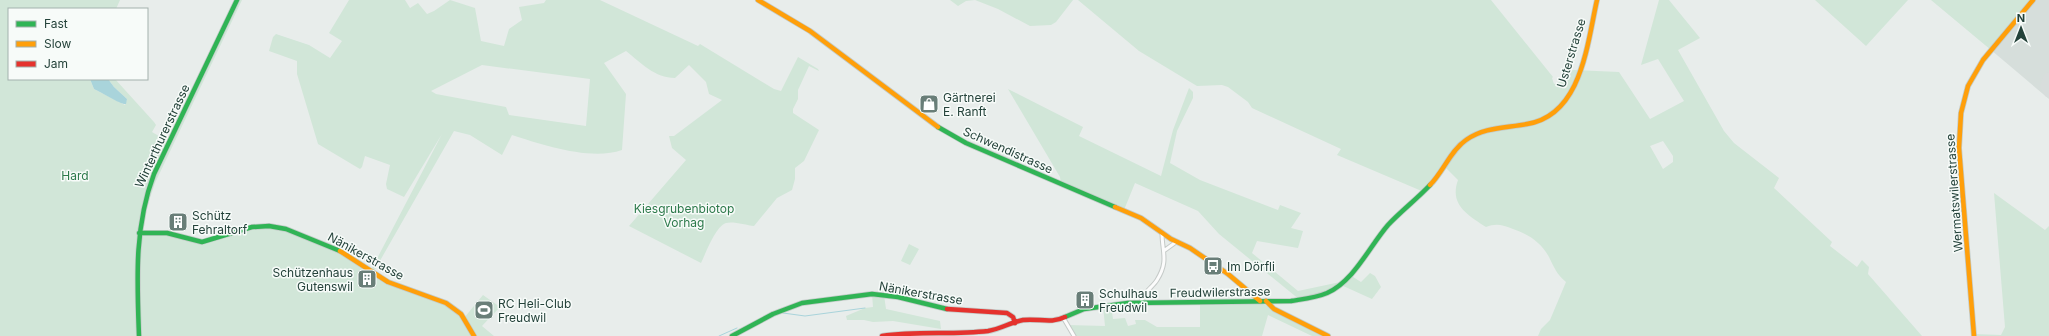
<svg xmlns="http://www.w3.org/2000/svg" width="2049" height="336" viewBox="0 0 2049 336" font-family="Inter,sans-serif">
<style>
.built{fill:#d6dedb}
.green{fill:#d1e6d8;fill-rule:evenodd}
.water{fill:#a9d4db}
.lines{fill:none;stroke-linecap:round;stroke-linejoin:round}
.stream{stroke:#a9d4db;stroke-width:1}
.taxiway{stroke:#d8dddc;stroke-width:11}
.street-casing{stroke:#c5cac8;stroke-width:5}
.fast-casing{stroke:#c3cbc8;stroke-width:6}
.slow-casing{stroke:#c3cbc8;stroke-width:6}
.jam-casing{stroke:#c3cbc8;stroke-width:6}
.street{stroke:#fcfcfc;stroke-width:3}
.fast{stroke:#30b455;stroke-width:4.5}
.slow{stroke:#ff9f0a;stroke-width:4.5}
.jam{stroke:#e5322d;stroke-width:4.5}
.labels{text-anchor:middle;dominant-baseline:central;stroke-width:3;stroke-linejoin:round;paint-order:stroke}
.street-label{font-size:12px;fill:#24423a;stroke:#f7fbf9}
.poi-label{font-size:12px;fill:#24423a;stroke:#f7fbf9;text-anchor:start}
.park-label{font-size:12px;fill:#2d7a4b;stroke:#f7fbf9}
</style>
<rect width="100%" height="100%" fill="#e8edeb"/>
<path class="built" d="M2033 0H2049V99L1991 50Z"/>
<path class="green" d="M0 0H120L116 9H9V79H90L94 89 125 105 127 99 114 87 108 79H115L154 122 156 125 152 132 169 142 237 0H242L155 183 147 207 143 233H158L202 242 240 229 275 227 329 245 370 272 442 134 404 197 387 189 386 184 390 165 365 156 362 167 360 169 318 144 297 74V61L269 51 273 37 276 34 309 45 330 58 342 41 329 33 349 0H405L410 8 418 3 427 14 434 11 450 0 475 8 481 41 504 46 509 29 522 20 519 7 544 3 546 0H600L698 46 700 44 774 89 781 91 798 57 818 69 819 71 809 66 798 90V99L793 109V113L819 130 804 161 795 168V179L792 190 777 198 754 226C746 225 733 221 726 223 715 227 706 253 701 263L629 226 686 160 672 148 669 136H674L722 100 709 94 706 82 689 65 675 78C655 78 641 63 626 51L604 63 626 94 622 150C591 161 543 145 512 135L502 155 470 135 454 131 373 273 437 299 464 318 483 295 500 307 482 326 494 336H0ZM482 65 590 79 586 126 509 115 506 107 436 94 431 91Z
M950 0H1073L1056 22 1051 25 1030 26 998 9 975 0 966 1 958 6Z
M1078 0H1491L1553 77 1552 78 1554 84 1571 77 1569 71 1574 70 1619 72 1650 119 1684 101 1658 59 1641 65 1659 0H1669L1700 38 1678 50 1724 131 1734 143 1779 178 1774 188 1832 242 1830 246 1857 267 1862 260 1869 267 1868 274 1922 336H1538L1541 329 1550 320 1566 282C1557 275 1554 267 1549 257 1541 242 1528 234 1513 229 1503 225 1496 223 1486 227 1468 215 1449 205 1458 180L1445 167 1424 192 1337 155 1341 149 1252 108 1248 102 1228 87 1222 85 1197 86 1139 51ZM1663 141 1673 156V162L1663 169 1650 146Z
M1815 0H1908L1866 46Z
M1931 0H2033L1991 50Z
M1189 88 1193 92V98L1177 131 1170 163 1200 180 1278 210 1280 205 1301 213 1291 228 1303 231 1298 248 1257 241 1252 253 1298 291 1345 281 1350 275 1361 282 1370 273 1375 276 1381 287 1372 299 1341 285 1300 300 1219 234 1198 211 1135 183 1124 210 1061 184 1060 177 1008 89 1083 127 1079 136 1161 176 1173 130Z
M1994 193 2045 230 2049 226V336H1974V334L2001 335 2005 327Z
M909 244 919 249 910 265 901 261Z
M872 294 884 295 886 309 940 321 941 329 893 321 873 322 864 320H847L846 316 865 308 873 307Z
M1200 302H1259L1328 336H1312L1268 315 1262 336H1074L1067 325 1105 326 1103 306 1111 305 1113 319 1125 318 1128 326 1136 324 1135 320H1145L1157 327H1200Z"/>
<path class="water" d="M90 79H108L114 87 127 99 126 104C121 105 101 92 94 89Z"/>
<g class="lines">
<path class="stream" d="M783 313 805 316 865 308
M719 336 737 328"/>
<path class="taxiway" d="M2049 78 2046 86 2049 92"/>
<defs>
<path id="street" d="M1165 250 1176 242
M1141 303C1142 293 1152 288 1157 280 1169 261 1162 252 1162 233
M1064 319 1074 336"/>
<path id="fast" d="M938 127 966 143 1115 207
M139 233H167L202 242 252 227 269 226 286 229 340 251
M1065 317 1084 309 1128 303 1291 301C1303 299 1315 298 1327 293 1354 281 1369 247 1388 225 1401 211 1417 199 1430 185
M139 336C137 280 134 227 154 174L237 0
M732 336 773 314 802 303 872 294 898 297 947 309"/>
<path id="slow" d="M758 0 810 31 938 127
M1430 185C1443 172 1451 150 1466 140 1484 127 1506 128 1527 124 1582 115 1587 44 1597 0
M1115 207 1141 218 1171 239 1190 248 1228 274 1260 301
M340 251 388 282 446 303 461 314 474 336
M1266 301 1274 309 1328 336
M1974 336 1959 148 1961 113 1968 86 1983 60 2033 0"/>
<path id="jam" d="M947 309 1007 313 1013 317 1015 323
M882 336C917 331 953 335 988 331 1001 329 1011 322 1023 320 1038 318 1051 324 1065 317"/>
</defs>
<use href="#street" class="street-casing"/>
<use href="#fast" class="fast-casing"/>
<use href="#slow" class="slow-casing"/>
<use href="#jam" class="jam-casing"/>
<use href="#street" class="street"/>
<use href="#fast" class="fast"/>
<use href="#slow" class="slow"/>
<use href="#jam" class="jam"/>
</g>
<defs>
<symbol id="shop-square" viewBox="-11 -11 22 22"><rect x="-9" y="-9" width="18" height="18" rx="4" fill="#697e78" stroke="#f7fbf9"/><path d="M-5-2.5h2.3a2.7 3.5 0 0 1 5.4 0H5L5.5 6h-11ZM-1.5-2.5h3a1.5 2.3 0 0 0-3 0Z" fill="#fff"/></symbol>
<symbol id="building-square" viewBox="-11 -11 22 22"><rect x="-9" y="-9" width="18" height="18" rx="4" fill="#697e78" stroke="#f7fbf9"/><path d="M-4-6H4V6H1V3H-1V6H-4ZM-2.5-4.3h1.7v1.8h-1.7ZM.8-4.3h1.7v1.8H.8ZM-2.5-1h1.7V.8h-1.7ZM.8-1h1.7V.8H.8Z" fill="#fff"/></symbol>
<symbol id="bus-square" viewBox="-11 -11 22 22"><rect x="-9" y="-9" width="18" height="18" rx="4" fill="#697e78" stroke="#f7fbf9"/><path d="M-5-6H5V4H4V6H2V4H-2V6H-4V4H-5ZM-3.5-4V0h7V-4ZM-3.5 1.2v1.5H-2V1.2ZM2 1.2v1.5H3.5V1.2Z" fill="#fff"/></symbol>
<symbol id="stadium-square" viewBox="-11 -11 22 22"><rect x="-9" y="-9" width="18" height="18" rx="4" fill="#697e78" stroke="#f7fbf9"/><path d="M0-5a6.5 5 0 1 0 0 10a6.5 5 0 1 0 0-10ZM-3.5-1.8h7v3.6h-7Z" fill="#fff"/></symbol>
</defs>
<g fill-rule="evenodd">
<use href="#shop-square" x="918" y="93" width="22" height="22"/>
<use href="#building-square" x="167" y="211" width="22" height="22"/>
<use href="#bus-square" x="1202" y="255" width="22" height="22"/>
<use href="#building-square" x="356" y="268" width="22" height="22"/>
<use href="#building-square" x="1074" y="289" width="22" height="22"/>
<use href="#stadium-square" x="473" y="299" width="22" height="22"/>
</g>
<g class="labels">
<g class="street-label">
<text transform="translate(1571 53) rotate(-73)">Usterstrasse</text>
<text transform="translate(162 136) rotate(-65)">Winterthurerstrasse</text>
<text transform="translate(1008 150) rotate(24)">Schwendistrasse</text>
<text transform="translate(1954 193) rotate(-94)">Wermatswilerstrasse</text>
<text transform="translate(366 256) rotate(29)">Nänikerstrasse</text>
<text transform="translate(1220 292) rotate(-1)">Freudwilerstrasse</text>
<text transform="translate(921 293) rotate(10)">Nänikerstrasse</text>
</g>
<g class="poi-label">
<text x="943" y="97">Gärtnerei<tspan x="943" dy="14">E. Ranft</tspan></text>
<text x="192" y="215">Schütz<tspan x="192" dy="14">Fehraltorf</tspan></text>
<text x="1227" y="266">Im Dörfli</text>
<text x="353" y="272" text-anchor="end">Schützenhaus<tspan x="353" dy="14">Gutenswil</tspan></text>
<text x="1099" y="293">Schulhaus<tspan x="1099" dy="14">Freudwil</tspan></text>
<text x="498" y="303">RC Heli-Club<tspan x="498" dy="14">Freudwil</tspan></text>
</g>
<g class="park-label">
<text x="75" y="175">Hard</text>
<text x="684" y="208">Kiesgrubenbiotop<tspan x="684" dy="14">Vorhag</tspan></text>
</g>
</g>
<rect x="8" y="8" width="140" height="72" fill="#f7fbf9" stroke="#a3b1ad"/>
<rect x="16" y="21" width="20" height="6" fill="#30b455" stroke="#a3b1ad"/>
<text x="44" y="28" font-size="12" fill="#24423a">Fast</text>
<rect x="16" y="41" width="20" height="6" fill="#ff9f0a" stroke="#a3b1ad"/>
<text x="44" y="48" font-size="12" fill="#24423a">Slow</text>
<rect x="16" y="61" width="20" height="6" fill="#e5322d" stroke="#a3b1ad"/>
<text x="44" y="68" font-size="12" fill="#24423a">Jam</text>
<g transform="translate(2021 28)" stroke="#f7fbf9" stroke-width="3" paint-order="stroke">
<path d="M0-3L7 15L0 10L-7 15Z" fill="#24423a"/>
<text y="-6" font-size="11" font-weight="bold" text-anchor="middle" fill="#24423a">N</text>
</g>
</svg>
